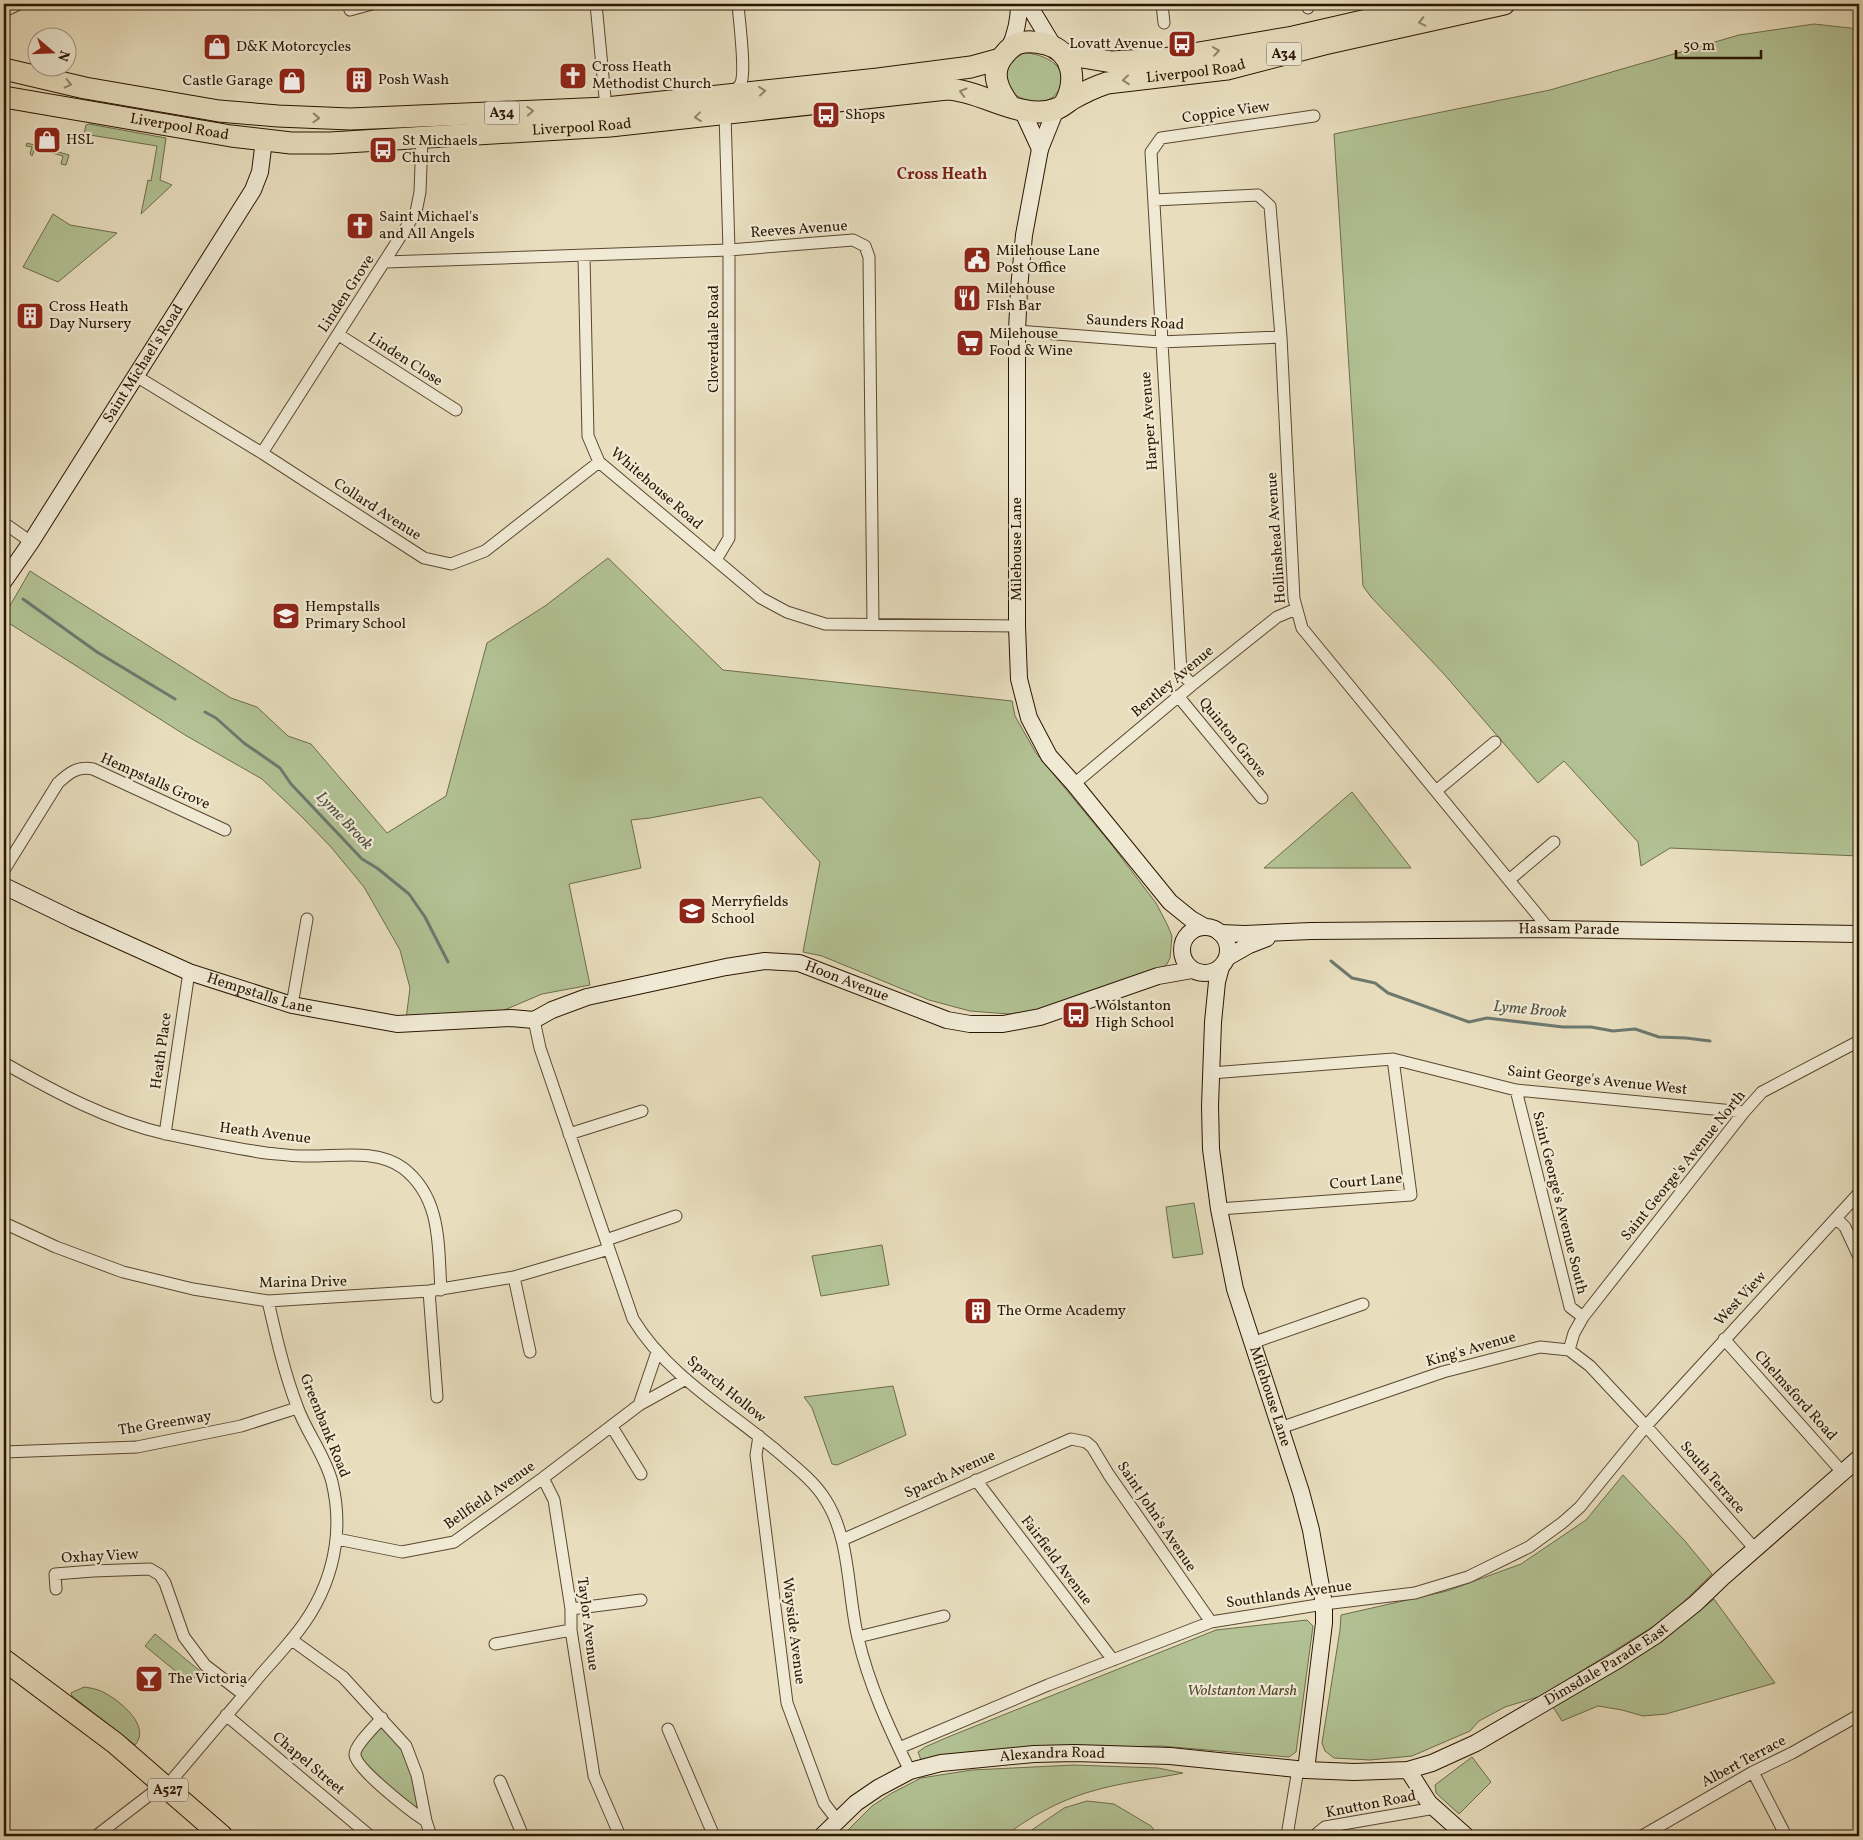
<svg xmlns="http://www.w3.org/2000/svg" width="1863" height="1840" viewBox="0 0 1863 1840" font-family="Vollkorn,serif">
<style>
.green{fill:#b2c294;stroke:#6e6c4a}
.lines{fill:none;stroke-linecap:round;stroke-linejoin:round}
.stream{stroke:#6c796f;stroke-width:3}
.street-casing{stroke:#5a4730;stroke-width:13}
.secondary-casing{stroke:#2a1501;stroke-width:18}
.highway-casing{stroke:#2a1501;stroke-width:23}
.street{stroke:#f0ead5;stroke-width:11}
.secondary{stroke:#f0ead5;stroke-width:16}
.highway{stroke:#e8debe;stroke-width:21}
.oneway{stroke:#928469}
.labels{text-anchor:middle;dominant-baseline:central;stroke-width:4.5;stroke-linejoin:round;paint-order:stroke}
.shield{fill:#f0ead5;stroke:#655541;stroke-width:1}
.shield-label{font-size:14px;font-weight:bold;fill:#2a1501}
.poi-label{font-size:15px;fill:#2a1501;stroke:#f0ead5;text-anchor:start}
.street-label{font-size:15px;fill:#2a1501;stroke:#f0ead5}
.park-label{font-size:15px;font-style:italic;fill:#53492d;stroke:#f0ead5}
.neighbourhood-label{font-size:16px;font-weight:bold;fill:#7a1f14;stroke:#f0ead5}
.water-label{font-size:16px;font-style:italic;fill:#504f41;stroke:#f0ead5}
</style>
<rect width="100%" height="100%" fill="#e8debe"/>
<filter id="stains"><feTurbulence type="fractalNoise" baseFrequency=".004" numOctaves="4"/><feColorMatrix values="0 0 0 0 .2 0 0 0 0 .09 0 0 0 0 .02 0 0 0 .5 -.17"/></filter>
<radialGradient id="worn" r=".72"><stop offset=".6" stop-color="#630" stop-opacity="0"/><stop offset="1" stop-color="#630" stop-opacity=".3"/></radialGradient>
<path class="green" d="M1814 24 1859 29V856L1670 848 1641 866 1638 842 1564 761 1538 783 1444 674 1371 597 1363 586 1334 134 1550 90 1739 35Z
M1027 53C1049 55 1076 72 1055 95 1044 108 1015 100 1007 87 1001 77 1007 61 1016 56 1019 54 1024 53 1027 53Z
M89 124 166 138 160 180 172 185 141 214 148 180 151 181 157 146 84 134 86 125Z
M27 143 69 155 66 165 61 164 63 156 35 148 32 156 30 154 32 147 26 146Z
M53 214 70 225 117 233 58 282 23 267Z
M608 558 723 670 1012 701 1015 716 1036 753 1111 844 1156 903 1167 924 1172 936 1170 958 1167 964 1157 971 1049 1009 1009 1014 970 1011 929 1000 822 956 803 952 820 862 761 797 650 818 631 820 641 868 569 884 590 985 542 994 502 1011 406 1019 410 988 400 950 364 887 330 846 302 817 262 779 185 735 4 620V616L30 571 231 698 257 707 288 736 311 744 387 833 446 796 487 643 545 606Z
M1352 792 1411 868H1264Z
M1194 1203 1203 1254 1173 1258 1166 1207Z
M882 1245 889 1285 821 1296 812 1256Z
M893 1386 906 1435 837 1465 832 1464 812 1408 804 1397Z
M1623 1475 1685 1541 1712 1574 1667 1618 1541 1696 1505 1707 1479 1721 1470 1731 1412 1756 1370 1760 1334 1758 1325 1751 1322 1743 1340 1630 1341 1615 1447 1591 1521 1564 1586 1520Z
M1714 1599 1775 1683 1666 1714 1643 1716 1622 1710 1598 1706 1562 1721 1553 1707 1558 1703 1663 1640Z
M1307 1620 1313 1626 1296 1752 1289 1757 1161 1746 990 1750 921 1760 918 1752 925 1747 948 1737 1216 1630Z
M155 1634 200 1671 190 1683 145 1646Z
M84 1687C91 1688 97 1689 103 1692 119 1700 152 1726 135 1745L72 1696 71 1693Z
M382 1718 406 1746 426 1821 360 1766 357 1747Z
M1472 1757 1491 1782 1459 1814 1436 1793 1435 1785Z
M1074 1765 1158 1768 1183 1773C1153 1779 1118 1783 1089 1792 1059 1801 1029 1817 1005 1836H842L872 1806 892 1793 921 1778 972 1770Z
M1087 1801 1114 1804 1151 1826 1158 1836H1023L1064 1808Z"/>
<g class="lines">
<path class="stream" d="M23 599 97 652 175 699
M205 712 216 718 244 743 280 768 291 784 362 859 377 868 409 894 425 917 448 962
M1331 961 1352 978 1375 983 1388 993 1469 1022 1487 1018 1563 1027H1591L1613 1031 1635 1029 1659 1037 1686 1038 1710 1041"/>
<defs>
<path id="street" d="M596 4 606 108
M1162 4 1164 23
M1307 4 1308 8
M350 10 372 4
M4 11 19 4
M730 93C734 90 739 88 741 83 746 70 739 20 738 4
M1154 200 1258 195 1270 206 1281 337 1294 599 1302 628 1549 929
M584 256 588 436 599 462 761 598 787 612 825 624 1017 626
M386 262 729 250 853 240 865 246 869 257 873 624
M1017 331 1160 342 1281 337
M339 335 456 410
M136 376 262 453 424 558 451 564 485 551 599 462
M262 453 416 212 420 192 422 138
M4 523 31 542
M716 560 729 538V250L725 114
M1192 685 1181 672 1151 152 1161 138 1314 116
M1178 696 1262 798
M1074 784 1192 685 1277 617 1296 609
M1436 791 1495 742
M4 870 58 783C69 773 77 766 93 769L225 830
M1509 880 1554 842
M292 1005 307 919
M534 1020 540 1048 633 1319C667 1375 728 1410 777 1451 794 1466 813 1480 825 1499 851 1539 847 1593 858 1638 869 1685 889 1728 910 1771
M4 1063C55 1092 109 1121 166 1134 199 1141 233 1148 266 1153 278 1154 291 1156 304 1156 336 1157 376 1148 403 1168 442 1198 438 1246 441 1290
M1211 1073 1393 1059 1516 1090 1744 1112
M1516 1090 1570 1307 1583 1317
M165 1134 189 972
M569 1134 642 1111
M1219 1209 1411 1195 1393 1059
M1836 1218 1845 1227 1859 1257
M4 1223 56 1247 123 1272 193 1289 268 1301 429 1291 514 1277 609 1249
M606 1240 676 1216
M514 1277 530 1352
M429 1291 437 1397
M1724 1339 1843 1473
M1252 1343 1363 1304
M1569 1350 1574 1333 1583 1317 1744 1112 1762 1092 1859 1041
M639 1405 657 1352
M612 1427 641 1474
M1280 1428 1443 1372 1540 1347 1569 1350 1590 1366 1646 1426 1755 1549
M759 1436 756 1455 787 1703 824 1803 837 1820
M4 1452 137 1447 241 1426 297 1408
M543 1478 554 1500 571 1609V1630L594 1776 620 1836
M976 1480 1113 1660
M337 1539 402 1552 454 1542 543 1478 639 1405 686 1379
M842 1540 1071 1439 1086 1442 1092 1447 1109 1475 1211 1622
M56 1589 55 1574 93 1571 150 1569 160 1575 165 1583 184 1637 205 1665 244 1695
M571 1609 641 1600
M858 1637 944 1616
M292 1640 343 1677 406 1746 417 1775 426 1821 431 1836
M495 1644 571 1630
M226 1715 370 1836
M382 1718C375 1726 354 1746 355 1755 357 1770 413 1813 426 1821
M668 1729 714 1836
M899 1748 1048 1685 1211 1622 1324 1604 1415 1593 1468 1577 1529 1547 1562 1523 1580 1507 1646 1426 1859 1193
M1753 1772 1786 1836
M500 1781 523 1836
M166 1787C195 1753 224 1718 254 1683 266 1668 279 1655 291 1640 329 1596 346 1540 332 1482 325 1455 306 1432 297 1406 284 1372 276 1336 268 1301
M96 1836 152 1793 161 1783
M1287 1836 1298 1769
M1314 1836 1325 1827 1435 1808
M1642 1836 1753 1772 1792 1753 1859 1715"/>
<g id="secondary">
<path d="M1028 4 1054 47"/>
<path d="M1009 49C1016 34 1019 21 1019 4"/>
<path d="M1056 109 1040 149 1024 235 1019 289 1017 331V626L1019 679 1029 718 1049 756 1074 784 1170 902 1191 919 1205 927"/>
<path d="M1022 110 1040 149"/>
<path id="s1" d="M4 581 31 542 253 190 260 172 264 140"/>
<path id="s2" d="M4 886 74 920 189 972 292 1005 397 1024 511 1018 534 1020 552 1010 587 997 726 967 765 961 799 963 947 1020 970 1024H1003L1040 1017 1158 976 1192 970"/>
<circle cx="1205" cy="950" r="23"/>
<path id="s3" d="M1220 933 1245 934 1311 931 1549 929 1859 934"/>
<path d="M1228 957 1249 945 1267 938"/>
<path id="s4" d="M1221 967 1217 982 1213 1022 1210 1106 1211 1149 1219 1209 1235 1289 1301 1492 1311 1530 1324 1604V1623L1306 1770"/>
<path d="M1408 1770 1429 1803 1466 1836"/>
<path id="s5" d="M822 1836 856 1803 878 1788 910 1771 941 1763 1034 1754 1075 1753 1170 1756 1306 1770 1354 1772 1408 1770 1432 1763 1476 1743 1616 1661 1655 1636 1696 1603 1722 1578 1859 1458"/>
</g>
<g id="highway">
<path d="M1064 54 1112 62 1163 59 1293 37 1437 4"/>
<path d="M4 69 85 88 219 111 278 116 350 119 606 108 878 79 971 67 1000 59"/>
<path id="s6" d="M4 97 231 136 291 143H330L610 126 947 89C981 90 1023 122 1056 109 1062 107 1067 102 1072 99 1084 92 1095 87 1107 83L1227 69 1324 44 1504 4"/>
<path d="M1010 106C998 90 989 72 1004 55 1008 50 1013 45 1019 43 1027 41 1038 42 1046 44 1074 52 1077 81 1065 103"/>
<path d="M4 1660 115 1743 222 1836"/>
</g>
</defs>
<use href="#street" class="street-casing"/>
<use href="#secondary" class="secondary-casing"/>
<use href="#highway" class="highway-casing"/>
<use href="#street" class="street"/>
<use href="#secondary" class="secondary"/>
<use href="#highway" class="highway"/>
</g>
<defs><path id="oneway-chevron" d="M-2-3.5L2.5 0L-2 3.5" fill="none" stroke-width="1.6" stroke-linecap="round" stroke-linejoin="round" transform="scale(1.25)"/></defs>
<g class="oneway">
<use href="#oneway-chevron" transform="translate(1422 22) rotate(167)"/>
<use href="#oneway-chevron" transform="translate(1216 51) rotate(-8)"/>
<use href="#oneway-chevron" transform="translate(1126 80) rotate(174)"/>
<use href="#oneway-chevron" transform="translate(68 84) rotate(13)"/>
<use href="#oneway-chevron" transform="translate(762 91) rotate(-6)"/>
<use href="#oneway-chevron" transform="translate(963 92) rotate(-164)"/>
<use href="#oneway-chevron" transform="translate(530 111) rotate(-3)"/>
<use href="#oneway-chevron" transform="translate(698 117) rotate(174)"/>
<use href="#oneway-chevron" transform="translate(316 118) rotate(2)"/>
</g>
<defs>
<symbol id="bus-square" viewBox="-11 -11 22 22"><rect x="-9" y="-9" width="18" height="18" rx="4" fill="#8f2418" stroke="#f0ead5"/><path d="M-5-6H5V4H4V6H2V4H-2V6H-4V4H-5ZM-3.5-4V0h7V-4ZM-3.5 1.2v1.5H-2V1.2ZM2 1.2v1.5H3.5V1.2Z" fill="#fff"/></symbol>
<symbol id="shop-square" viewBox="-11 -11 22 22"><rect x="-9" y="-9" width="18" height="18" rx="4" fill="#8f2418" stroke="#f0ead5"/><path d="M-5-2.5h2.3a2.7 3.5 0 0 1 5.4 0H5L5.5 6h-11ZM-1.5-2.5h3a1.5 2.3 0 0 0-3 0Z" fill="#fff"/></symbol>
<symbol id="church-square" viewBox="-11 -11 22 22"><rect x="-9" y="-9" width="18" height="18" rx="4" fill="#8f2418" stroke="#f0ead5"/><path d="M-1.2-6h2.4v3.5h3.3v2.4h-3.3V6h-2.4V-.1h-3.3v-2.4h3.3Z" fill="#fff"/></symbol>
<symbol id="building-square" viewBox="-11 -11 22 22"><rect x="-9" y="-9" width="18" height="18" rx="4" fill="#8f2418" stroke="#f0ead5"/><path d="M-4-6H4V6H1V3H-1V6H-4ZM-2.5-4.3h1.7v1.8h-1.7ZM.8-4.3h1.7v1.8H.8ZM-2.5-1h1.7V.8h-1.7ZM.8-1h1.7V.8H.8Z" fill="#fff"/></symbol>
<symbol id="civic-square" viewBox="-11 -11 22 22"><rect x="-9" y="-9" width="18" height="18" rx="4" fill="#8f2418" stroke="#f0ead5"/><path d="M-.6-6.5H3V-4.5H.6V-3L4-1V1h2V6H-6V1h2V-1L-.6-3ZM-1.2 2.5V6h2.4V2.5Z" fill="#fff"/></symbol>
<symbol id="restaurant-square" viewBox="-11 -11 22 22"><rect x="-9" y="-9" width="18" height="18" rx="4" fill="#8f2418" stroke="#f0ead5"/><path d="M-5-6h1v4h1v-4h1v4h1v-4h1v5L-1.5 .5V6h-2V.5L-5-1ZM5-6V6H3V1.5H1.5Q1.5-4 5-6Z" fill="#fff"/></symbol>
<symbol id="supermarket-square" viewBox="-11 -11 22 22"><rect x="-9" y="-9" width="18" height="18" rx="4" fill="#8f2418" stroke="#f0ead5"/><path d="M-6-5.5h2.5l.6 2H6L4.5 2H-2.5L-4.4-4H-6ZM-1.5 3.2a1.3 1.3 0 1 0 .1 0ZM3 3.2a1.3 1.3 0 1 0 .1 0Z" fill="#fff"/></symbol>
<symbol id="school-square" viewBox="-11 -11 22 22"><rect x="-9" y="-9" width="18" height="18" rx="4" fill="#8f2418" stroke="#f0ead5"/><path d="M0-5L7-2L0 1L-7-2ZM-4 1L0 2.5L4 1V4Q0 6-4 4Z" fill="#fff"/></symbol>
<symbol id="bar-square" viewBox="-11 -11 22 22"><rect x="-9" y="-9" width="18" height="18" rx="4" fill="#8f2418" stroke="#f0ead5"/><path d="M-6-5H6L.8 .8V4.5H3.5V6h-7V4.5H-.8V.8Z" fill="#fff"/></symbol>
</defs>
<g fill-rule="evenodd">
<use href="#bus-square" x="1166" y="28" width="32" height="32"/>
<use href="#shop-square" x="201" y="31" width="32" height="32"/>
<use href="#church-square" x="557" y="60" width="32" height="32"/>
<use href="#building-square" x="343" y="64" width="32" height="32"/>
<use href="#shop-square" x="276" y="65" width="32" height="32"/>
<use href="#bus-square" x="810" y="99" width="32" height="32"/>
<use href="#shop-square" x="31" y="124" width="32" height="32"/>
<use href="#bus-square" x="367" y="134" width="32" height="32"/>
<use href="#church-square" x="344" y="210" width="32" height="32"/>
<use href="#civic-square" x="961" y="244" width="32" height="32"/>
<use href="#restaurant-square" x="951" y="282" width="32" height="32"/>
<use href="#building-square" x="14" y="300" width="32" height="32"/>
<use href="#supermarket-square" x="954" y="327" width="32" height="32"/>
<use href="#school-square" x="270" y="600" width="32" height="32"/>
<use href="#school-square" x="676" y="895" width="32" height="32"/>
<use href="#bus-square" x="1060" y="999" width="32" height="32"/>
<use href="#building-square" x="962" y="1295" width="32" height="32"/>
<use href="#bar-square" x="133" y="1663" width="32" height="32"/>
</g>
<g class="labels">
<g class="shield">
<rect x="1266.5" y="42.5" width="35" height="23" rx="4"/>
<rect x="484.5" y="101.5" width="35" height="23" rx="4"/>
<rect x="148" y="1778.5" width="40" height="23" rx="4"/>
</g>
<g class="shield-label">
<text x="1284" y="54">A34</text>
<text x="502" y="113">A34</text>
<text x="168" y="1790">A527</text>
</g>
<g class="poi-label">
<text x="1163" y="44" text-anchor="end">Lovatt Avenue</text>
<text x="236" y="47">D&amp;K Motorcycles</text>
<text x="592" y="67">Cross Heath<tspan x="592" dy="17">Methodist Church</tspan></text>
<text x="378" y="80">Posh Wash</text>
<text x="273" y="81" text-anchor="end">Castle Garage</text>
<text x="845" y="115">Shops</text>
<text x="66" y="140">HSL</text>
<text x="402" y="141">St Michaels<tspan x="402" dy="17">Church</tspan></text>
<text x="379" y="217">Saint Michael's<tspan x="379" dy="17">and All Angels</tspan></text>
<text x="996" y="251">Milehouse Lane<tspan x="996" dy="17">Post Office</tspan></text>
<text x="986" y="289">Milehouse<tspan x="986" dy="17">FIsh Bar</tspan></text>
<text x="49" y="307">Cross Heath<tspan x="49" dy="17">Day Nursery</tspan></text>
<text x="989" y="334">Milehouse<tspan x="989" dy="17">Food &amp; Wine</tspan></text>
<text x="305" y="607">Hempstalls<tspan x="305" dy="17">Primary School</tspan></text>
<text x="711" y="902">Merryfields<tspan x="711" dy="17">School</tspan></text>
<text x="1095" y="1006">Wolstanton<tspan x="1095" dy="17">High School</tspan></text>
<text x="997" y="1311">The Orme Academy</text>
<text x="168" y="1679">The Victoria</text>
</g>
<g class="street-label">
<text stroke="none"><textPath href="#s6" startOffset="1209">Liverpool Road</textPath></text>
<text transform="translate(1226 113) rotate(-8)">Coppice View</text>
<text stroke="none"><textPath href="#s6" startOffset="178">Liverpool Road</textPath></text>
<text stroke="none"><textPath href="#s6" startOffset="582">Liverpool Road</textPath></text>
<text transform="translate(799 230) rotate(-4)">Reeves Avenue</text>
<text transform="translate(347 294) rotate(-57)">Linden Grove</text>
<text transform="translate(1135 323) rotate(3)">Saunders Road</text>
<text transform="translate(714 339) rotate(-90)">Cloverdale Road</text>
<text transform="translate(405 360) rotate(33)">Linden Close</text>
<text stroke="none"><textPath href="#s1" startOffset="258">Saint Michael's Road</textPath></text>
<text transform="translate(1150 421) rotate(-94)">Harper Avenue</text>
<text transform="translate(656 489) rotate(41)">Whitehouse Road</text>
<text transform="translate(377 510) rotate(33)">Collard Avenue</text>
<text transform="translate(1277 538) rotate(-94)">Hollinshead Avenue</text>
<text transform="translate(1017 549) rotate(-90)">Milehouse Lane</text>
<text transform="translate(1173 682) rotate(-40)">Bentley Avenue</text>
<text transform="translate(1232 738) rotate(51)">Quinton Grove</text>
<text transform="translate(155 782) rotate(24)">Hempstalls Grove</text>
<text stroke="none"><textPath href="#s3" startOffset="349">Hassam Parade</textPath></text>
<text stroke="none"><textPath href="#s2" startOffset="881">Hoon Avenue</textPath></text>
<text stroke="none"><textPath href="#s2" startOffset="278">Hempstalls Lane</textPath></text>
<text transform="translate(162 1051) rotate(-82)">Heath Place</text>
<text transform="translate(1597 1081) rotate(6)">Saint George's Avenue West</text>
<text transform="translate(265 1134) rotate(7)">Heath Avenue</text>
<text transform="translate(1684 1166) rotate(-51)">Saint George's Avenue North</text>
<text transform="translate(1366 1182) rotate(-5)">Court Lane</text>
<text transform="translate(1559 1203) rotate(76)">Saint George's Avenue South</text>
<text transform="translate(303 1283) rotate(-1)">Marina Drive</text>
<text transform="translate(1741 1299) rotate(-47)">West View</text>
<text transform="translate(1471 1350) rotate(-16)">King's Avenue</text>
<text transform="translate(726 1390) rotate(39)">Sparch Hollow</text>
<text stroke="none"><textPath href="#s4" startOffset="438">Milehouse Lane</textPath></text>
<text transform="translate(1795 1396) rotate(48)">Chelmsford Road</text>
<text transform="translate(165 1424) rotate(-9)">The Greenway</text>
<text transform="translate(324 1426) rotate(68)">Greenbank Road</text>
<text transform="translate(950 1475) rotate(-24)">Sparch Avenue</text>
<text transform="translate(1712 1478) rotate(49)">South Terrace</text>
<text transform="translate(490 1496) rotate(-35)">Bellfield Avenue</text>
<text transform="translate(1156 1517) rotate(56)">Saint John's Avenue</text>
<text transform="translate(100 1557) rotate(-3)">Oxhay View</text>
<text transform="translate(1056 1561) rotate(53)">Fairfield Avenue</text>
<text transform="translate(1289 1595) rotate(-8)">Southlands Avenue</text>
<text transform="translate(587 1624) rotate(83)">Taylor Avenue</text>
<text transform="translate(793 1631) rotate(83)">Wayside Avenue</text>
<text stroke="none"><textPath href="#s5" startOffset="836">Dimsdale Parade East</textPath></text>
<text stroke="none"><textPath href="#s5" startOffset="254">Alexandra Road</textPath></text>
<text transform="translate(1744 1762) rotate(-28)">Albert Terrace</text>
<text transform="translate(308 1764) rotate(40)">Chapel Street</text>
<text transform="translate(1371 1805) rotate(-11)">Knutton Road</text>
</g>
<g class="park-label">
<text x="1242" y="1691">Wolstanton Marsh</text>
</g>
<g class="neighbourhood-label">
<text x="942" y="175">Cross Heath</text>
</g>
<g class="water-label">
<text transform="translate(344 821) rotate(46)">Lyme Brook</text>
<text transform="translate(1530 1010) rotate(5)">Lyme Brook</text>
</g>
</g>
<rect width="1863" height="1840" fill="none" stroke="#e8debe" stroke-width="20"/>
<rect x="5" y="5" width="1853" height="1830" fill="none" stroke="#2a1501" stroke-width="2.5"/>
<rect x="10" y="10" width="1843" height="1820" fill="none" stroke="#2a1501"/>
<g transform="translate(52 52) rotate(109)"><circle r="24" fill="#f0ead5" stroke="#a19580"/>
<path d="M0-4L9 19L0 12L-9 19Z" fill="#8f2418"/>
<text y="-8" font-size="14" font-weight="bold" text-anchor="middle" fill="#2a1501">N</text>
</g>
<path d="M1676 50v8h85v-8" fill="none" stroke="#2a1501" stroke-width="2.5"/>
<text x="1683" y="50" font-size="15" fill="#2a1501" stroke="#f0ead5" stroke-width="4" paint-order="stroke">50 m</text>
<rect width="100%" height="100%" filter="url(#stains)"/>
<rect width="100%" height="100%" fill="url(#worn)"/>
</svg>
